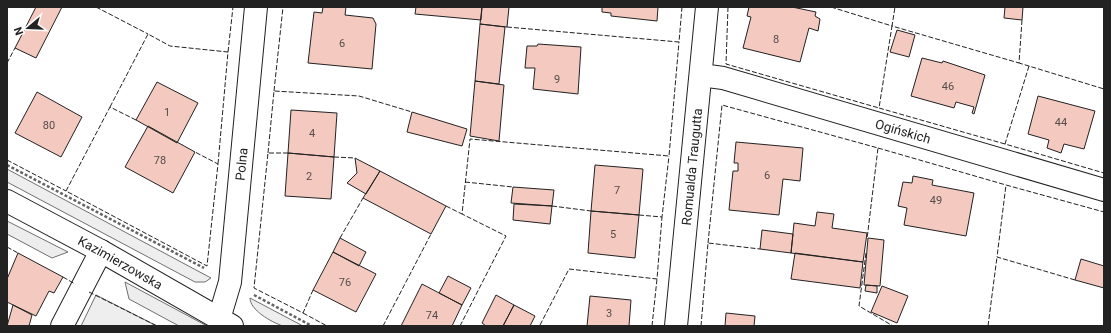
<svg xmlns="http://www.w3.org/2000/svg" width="1111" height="333" viewBox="0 0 1111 333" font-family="Roboto,sans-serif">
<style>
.green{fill:#eee;stroke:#6f6f6f}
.parking{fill:#ededed;stroke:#6f6f6f}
.building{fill:#f3c9c0;stroke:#222}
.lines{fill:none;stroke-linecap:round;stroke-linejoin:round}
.minor-casing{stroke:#222;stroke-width:24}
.major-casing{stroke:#222;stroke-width:24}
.path{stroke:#646464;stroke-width:2.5;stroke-dasharray:3 2;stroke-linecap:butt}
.minor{stroke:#fff;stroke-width:22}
.major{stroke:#fff;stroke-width:22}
.fence{stroke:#222;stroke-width:1;stroke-dasharray:5 2;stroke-linecap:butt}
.labels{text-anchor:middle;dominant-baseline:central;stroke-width:3;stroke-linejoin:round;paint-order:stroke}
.number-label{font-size:11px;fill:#564c4a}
.street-label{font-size:13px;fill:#222;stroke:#fff}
</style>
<rect width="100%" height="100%" fill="#fff"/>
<path class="green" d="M7 169 211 278 205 282H195L7 182Z
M96 295 157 326H81Z
M250 298 303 326C297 326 289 327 283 326 271 322 250 310 250 298Z"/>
<path class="parking" d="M7 221 68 252 52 258 7 234Z
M125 282 207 326H179L129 299Z"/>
<path class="building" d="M36 7H62L36 58 15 48Z
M323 7H346L345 15 373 18 376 24 372 69 308 63 314 12 322 13Z
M416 7H482L481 20 415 14Z
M482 7H509L507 27 480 24Z
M602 7H658L657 21 611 16V13L602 12Z
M749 7H792L816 12 815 16 820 19 818 31 809 28 800 62 743 48 751 17 747 16Z
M1005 7H1023L1022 20 1004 18Z
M480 24 505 27 499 84 475 81Z
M897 30 915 35 909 57 890 52Z
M538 44 581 47 578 94 533 89 535 68H525L527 46H537Z
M922 58 942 63 943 61 985 75 974 114 972 113 974 107 956 102 954 108 911 96Z
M475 81 504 85 499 141 470 136Z
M157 82 198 103 177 143 136 120Z
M37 92 82 117 61 157 15 133Z
M1038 96 1095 111 1084 149 1064 144 1061 153 1047 148 1049 140 1028 134Z
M291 110 337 113 334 157 288 153Z
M412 112 467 129 462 146 407 132Z
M148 126 195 152 173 193 125 167Z
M736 142 803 148 800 181 783 179 779 215 729 210 733 171H738V163H734Z
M288 153 334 157 331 199 285 196Z
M355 158 380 171 366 194 347 183 357 173Z
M595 165 643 169 639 215 591 211Z
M380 171 446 206 431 234 363 198Z
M913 176 933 180 932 185 974 193 966 236 904 225 907 208 898 206 903 182 912 183Z
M513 187 554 190 552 206 511 203Z
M514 204 552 206 550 224 513 220Z
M591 211 639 215 635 258 588 253Z
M817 212 834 214 832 228 867 233 863 262 791 253 794 223 815 226Z
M762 230 793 234 791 253 760 249Z
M340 238 366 252 359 266 333 252Z
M868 238 884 240 880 286 864 285Z
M333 252 376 274 356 312 313 290Z
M18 253 63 277 54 293 49 291 36 316 7 302V279Z
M795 253 863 262 860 288 791 279Z
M1081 259 1104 266V288L1075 280Z
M448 276 471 288 462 305 439 293Z
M422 284 462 305 452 326H401Z
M866 285 877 286V293L865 291Z
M882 286 908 296 897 323 871 312Z
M496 295 514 305 503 326H486L482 323Z
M590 296 631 300 629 326H587Z
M13 305 32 315 29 326H7Z
M514 305 535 316 530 326H503Z
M726 313 755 316 754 326H725Z"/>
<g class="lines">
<defs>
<g id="minor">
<path id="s1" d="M701 75 723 78 1104 190"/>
<path id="s2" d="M219 319 230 282 256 7"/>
<path d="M62 326 101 251"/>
<path id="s3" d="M676 326 707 7"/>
</g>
<g id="major">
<path id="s4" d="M7 201 101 251 232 326"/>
</g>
</defs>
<use href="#minor" class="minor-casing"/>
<use href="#major" class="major-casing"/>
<path class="path" d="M7 165 204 268
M254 295 312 326"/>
<use href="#minor" class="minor"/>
<use href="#major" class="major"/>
<path class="fence" d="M96 7 148 34
M728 7 726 64 879 108
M831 7 892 26 895 7
M1022 20 1019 63 1104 89
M507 27 679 42 682 7
M228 52 233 7
M7 63 15 48
M1029 66 1005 144 1104 173
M274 91 283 7
M110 107 148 34 170 46 228 52 218 164
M136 120 110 107 66 191 207 266 218 164 195 152
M1005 144 879 108 892 26 1019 63
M878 148 1006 185
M268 153 274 91 359 96 412 112
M288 153H268L254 288 303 313 313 290
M334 157 355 158
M7 160 66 191
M465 182 513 187
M446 206 462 214 470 139 669 156 679 42
M552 206 591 211
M639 215 662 217 669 156
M340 238 363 198
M708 243 722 105 878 148 867 239
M7 247 18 253
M866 253 859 306 893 326
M63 277 75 284
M1075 280 997 257 1006 185 1104 212
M89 292 157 326
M303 313 327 326
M540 325 569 269 657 279 662 217
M383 326 431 234
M460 326 506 236 462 214
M652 326 657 279
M701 326 708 243 760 249
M988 326 997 257"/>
</g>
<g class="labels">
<g class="number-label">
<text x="776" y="39">8</text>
<text x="342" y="43">6</text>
<text x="557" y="79">9</text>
<text x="948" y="86">46</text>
<text x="167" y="112">1</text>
<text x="1061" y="122">44</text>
<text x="49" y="125">80</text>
<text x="312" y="133">4</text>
<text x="160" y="160">78</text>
<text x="767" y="175">6</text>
<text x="309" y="176">2</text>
<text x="617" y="190">7</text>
<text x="936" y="200">49</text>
<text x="613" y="234">5</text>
<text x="345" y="282">76</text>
<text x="609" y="313">3</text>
<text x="432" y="315">74</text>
</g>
<g class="street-label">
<text stroke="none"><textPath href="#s1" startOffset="210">Ogińskich</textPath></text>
<text stroke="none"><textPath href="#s2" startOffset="157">Polna</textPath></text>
<text stroke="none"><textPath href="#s3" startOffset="160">Romualda Traugutta</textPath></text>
<text stroke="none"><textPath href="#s4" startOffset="129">Kazimierzowska</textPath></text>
</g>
</g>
<rect width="1111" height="333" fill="none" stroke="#222222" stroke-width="16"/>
<g transform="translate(28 28) rotate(251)" stroke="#ffffff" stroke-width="3" paint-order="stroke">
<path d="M0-3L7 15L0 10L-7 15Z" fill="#222222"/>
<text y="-6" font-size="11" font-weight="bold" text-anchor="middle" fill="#222222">N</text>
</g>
</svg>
